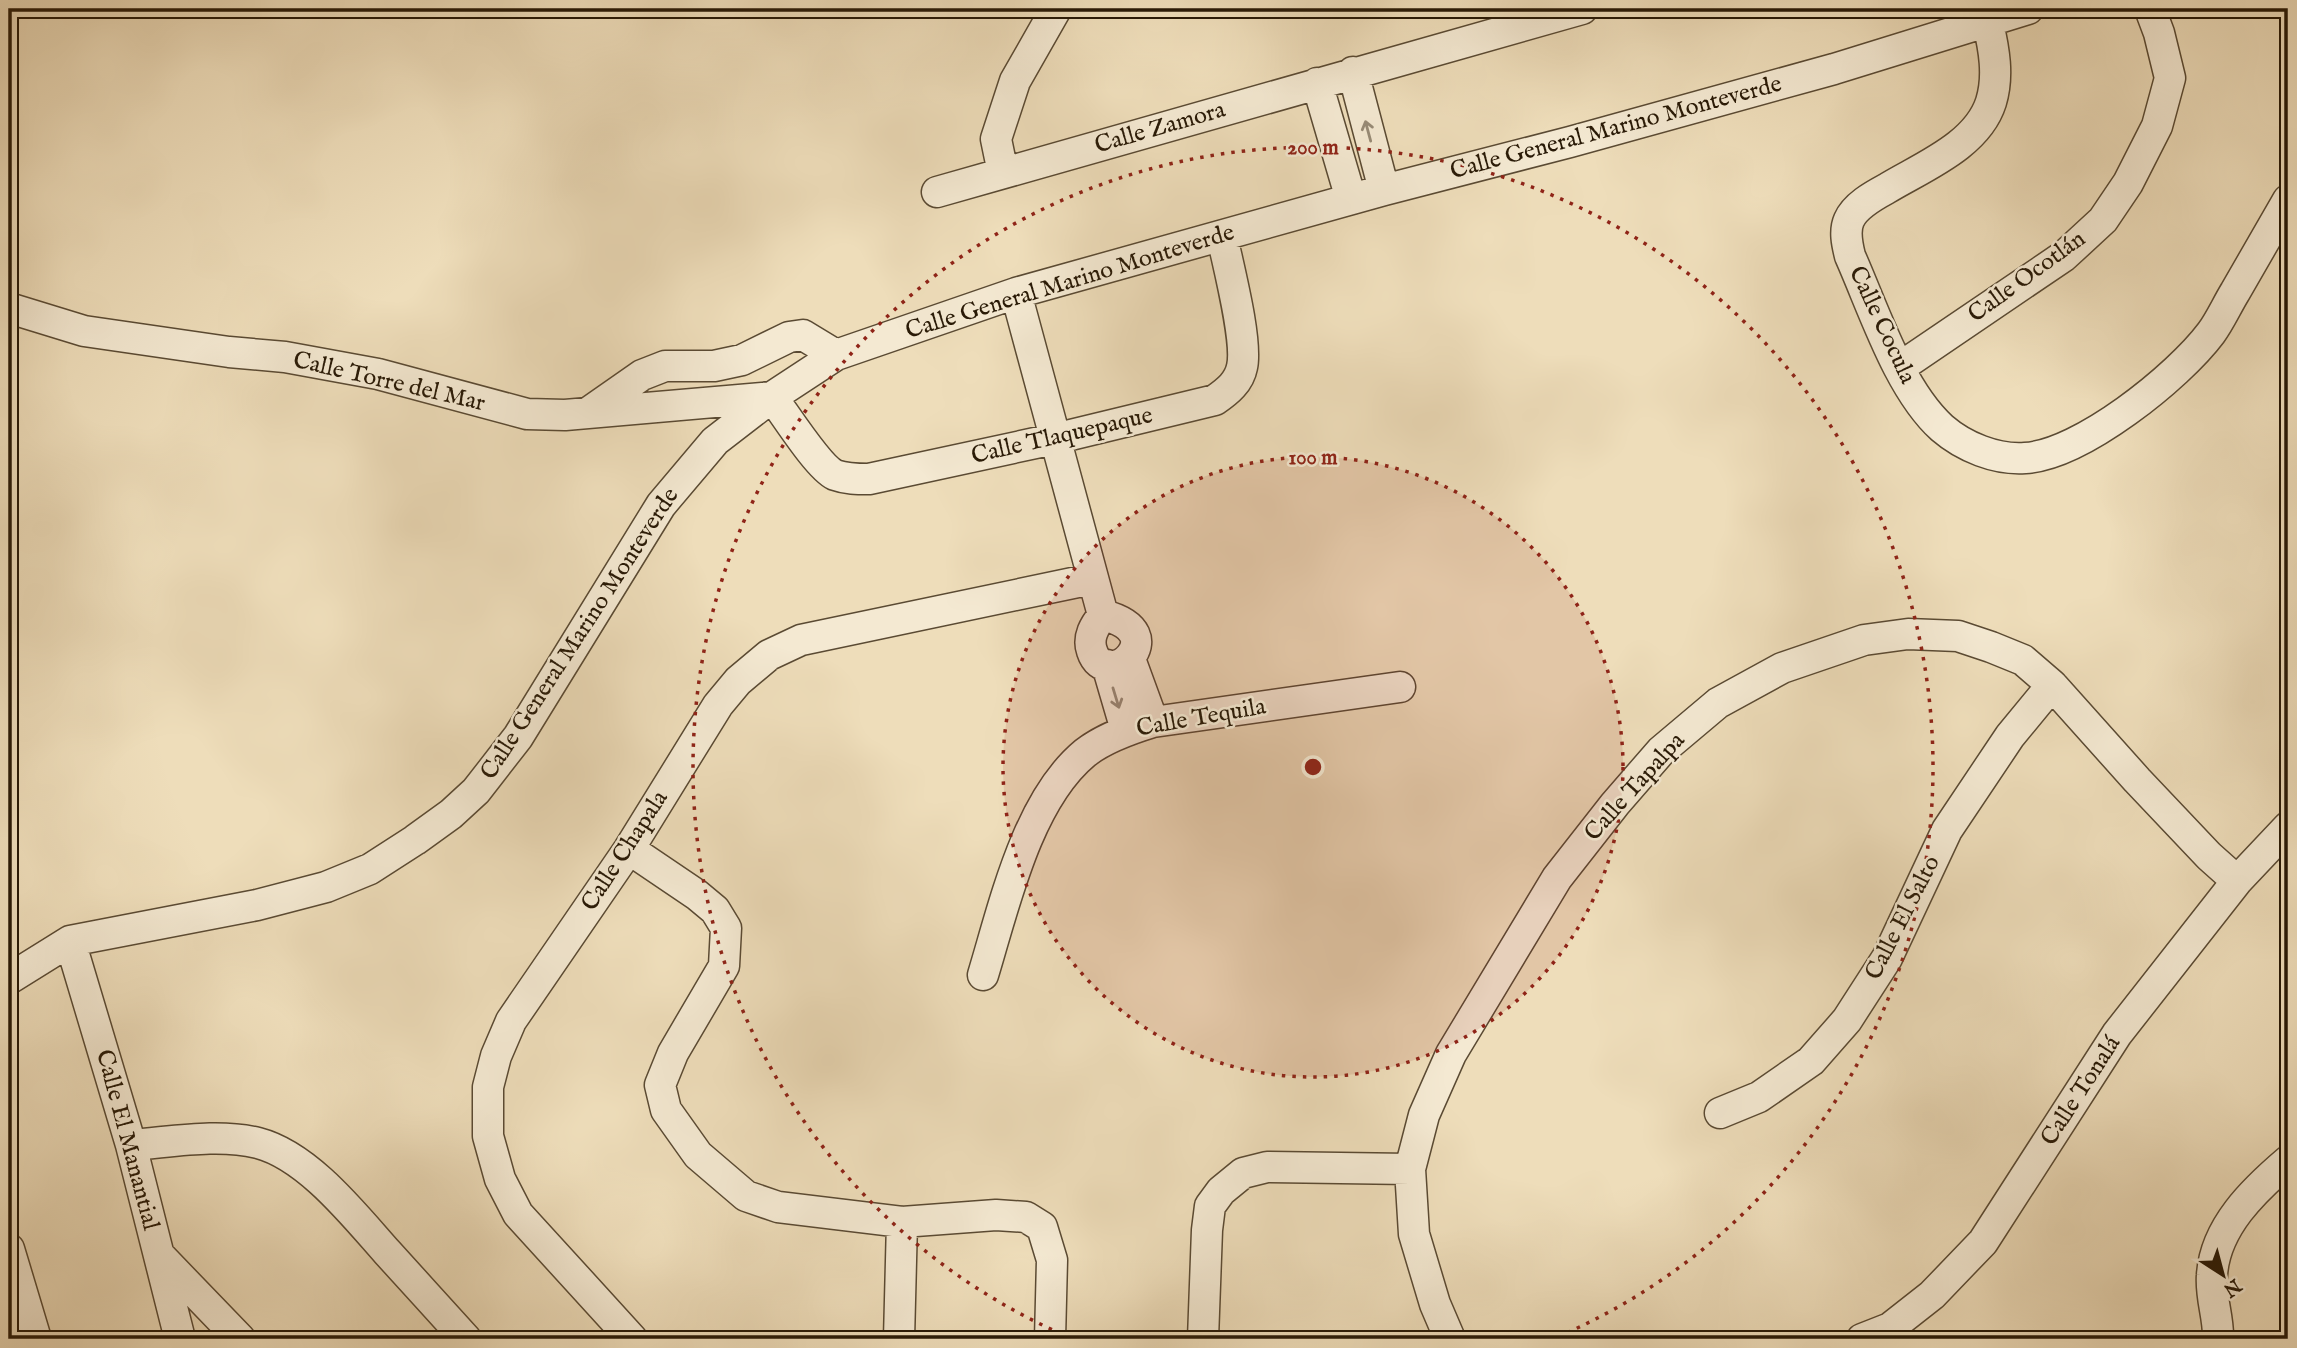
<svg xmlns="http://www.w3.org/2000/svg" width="2297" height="1348" viewBox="0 0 2297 1348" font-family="'IM FELL English',serif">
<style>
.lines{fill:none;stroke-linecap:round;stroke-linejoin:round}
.minor-casing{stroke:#5a4a33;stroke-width:33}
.minor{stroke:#f4e9d2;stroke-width:30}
.oneway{stroke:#988b76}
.ring{fill:none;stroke:#8f2418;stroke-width:3.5;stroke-dasharray:3.5 7}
.labels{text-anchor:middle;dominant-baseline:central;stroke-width:5;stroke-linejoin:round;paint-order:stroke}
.street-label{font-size:24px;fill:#281906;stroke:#f4e9d2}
.centre{fill:#8f2418;stroke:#f4e9d2;stroke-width:3.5}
.ring-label{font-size:21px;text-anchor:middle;font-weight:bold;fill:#8f2418;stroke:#f4e9d2;stroke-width:5;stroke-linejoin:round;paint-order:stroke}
</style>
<rect width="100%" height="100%" fill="#eeddba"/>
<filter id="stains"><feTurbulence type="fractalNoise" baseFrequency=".00286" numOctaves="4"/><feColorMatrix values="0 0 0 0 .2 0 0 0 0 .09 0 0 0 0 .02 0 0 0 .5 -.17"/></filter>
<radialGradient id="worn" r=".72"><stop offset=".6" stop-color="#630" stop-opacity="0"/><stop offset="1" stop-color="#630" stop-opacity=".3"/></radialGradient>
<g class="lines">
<defs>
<path id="minor" d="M1988 23C1994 49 1999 76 1991 102 1977 146 1922 167 1886 189 1873 196 1855 206 1849 220 1844 231 1847 244 1850 256 1874 310 1899 389 1942 428 1964 447 1996 460 2025 458 2081 455 2178 377 2211 333 2220 321 2227 305 2235 292 2253 261 2270 231 2288 200
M1353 72 1384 190
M1317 83 1351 199
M1003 173 996 139 1015 81 1056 9
M937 192 1582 9
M1016 293 1103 615
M9 308 84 331 229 352 285 357 378 374 527 414 565 415 772 397C785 414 818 467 835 475 846 479 857 479 869 479L1054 439 1215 400C1228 391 1239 382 1242 367 1248 341 1228 265 1222 236
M1899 368 2064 256 2103 220 2128 183 2157 126 2170 78 2159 33 2150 9
M589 412 642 375 665 366H714L742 360 789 337 803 335 836 355
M1103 615C1177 633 1106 695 1092 651 1087 637 1095 625 1103 615Z
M1130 659 1153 722
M1107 665 1126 730
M629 849 697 895 715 910 726 928 724 966 673 1053 660 1085 666 1110 698 1155 746 1196 778 1207 902 1222 996 1215 1026 1217 1042 1227 1052 1260 1050 1339
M70 941 131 1145 180 1339
M983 975C1004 906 1027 801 1085 753 1104 738 1130 729 1153 722L1400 687
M9 979 70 941 257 905 326 887 370 869 415 840 451 814 476 791 518 737 661 505 715 441 772 397 836 355 1016 293 1384 190 1570 142 1834 69 2028 9
M1720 1113 1759 1097 1811 1061 1847 1020 1887 958 1947 830 2010 736 2052 685
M131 1145C172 1142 218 1133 258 1143 308 1156 354 1215 387 1252 413 1281 440 1310 466 1339
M9 1249 36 1339
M160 1256 240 1339
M632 1339 518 1214 500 1179 488 1136V1087L496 1056 511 1021 629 849 718 705 738 681 769 655 801 640 1092 579
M899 1339 902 1222
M1203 1339 1207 1230 1210 1206 1221 1191 1243 1173 1267 1167 1410 1169
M1450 1339 1435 1304 1414 1234 1410 1169 1424 1115 1451 1054 1557 878 1615 804 1661 751 1718 703 1782 668 1864 640 1908 634 1958 636 1991 647 2023 660 2052 685 2137 780 2209 856 2237 881
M1862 1339 1890 1328 1932 1295 1983 1242 2117 1034 2237 881 2288 827
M2218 1339C2219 1318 2210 1297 2212 1275 2215 1227 2254 1190 2288 1161"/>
</defs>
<use href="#minor" class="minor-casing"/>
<use href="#minor" class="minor"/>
</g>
<defs><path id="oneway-shaft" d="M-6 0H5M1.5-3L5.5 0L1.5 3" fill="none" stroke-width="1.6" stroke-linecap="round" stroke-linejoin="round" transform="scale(1.75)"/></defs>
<g class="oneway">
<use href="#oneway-shaft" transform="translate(1368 131) rotate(-105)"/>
<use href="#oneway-shaft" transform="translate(1116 698) rotate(73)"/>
</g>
<circle cx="1313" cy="767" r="310" fill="#8f2418" fill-opacity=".12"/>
<g class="ring">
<circle cx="1313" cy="767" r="310"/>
<path d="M1071 1338A620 620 0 1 1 1555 1338"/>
</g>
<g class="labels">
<g class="street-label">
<text transform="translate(1160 128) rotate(-16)">Calle Zamora</text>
<text transform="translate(1616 128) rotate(-15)">Calle General Marino Monteverde</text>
<text transform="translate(2027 277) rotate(-36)">Calle Ocotlán</text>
<text transform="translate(1070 282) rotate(-17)">Calle General Marino Monteverde</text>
<text transform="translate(1882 325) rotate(65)">Calle Cocula</text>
<text transform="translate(389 382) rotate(13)">Calle Torre del Mar</text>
<text transform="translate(1062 436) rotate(-13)">Calle Tlaquepaque</text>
<text transform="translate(580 634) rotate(-57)">Calle General Marino Monteverde</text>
<text transform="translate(1201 718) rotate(-10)">Calle Tequila</text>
<text transform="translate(1635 787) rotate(-48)">Calle Tapalpa</text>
<text transform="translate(625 851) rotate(-57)">Calle Chapala</text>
<text transform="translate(1903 918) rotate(-63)">Calle El Salto</text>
<text transform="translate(2081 1091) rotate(-57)">Calle Tonalá</text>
<text transform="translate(127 1140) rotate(75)">Calle El Manantial</text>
</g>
</g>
<circle cx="1313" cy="767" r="10" class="centre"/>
<g class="ring-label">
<text x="1313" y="154">200 m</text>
<text x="1313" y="464">100 m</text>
</g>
<rect width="2297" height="1348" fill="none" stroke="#eeddba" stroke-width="35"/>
<rect x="10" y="10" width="2276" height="1327" fill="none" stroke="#281906" stroke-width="3.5"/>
<rect x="18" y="18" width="2262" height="1313" fill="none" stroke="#281906" stroke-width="2"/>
<g transform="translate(2223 1275) rotate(144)" stroke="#f4e9d2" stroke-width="5" paint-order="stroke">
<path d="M0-5L12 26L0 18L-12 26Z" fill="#281906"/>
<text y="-10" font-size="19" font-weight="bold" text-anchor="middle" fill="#281906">N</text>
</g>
<rect width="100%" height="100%" filter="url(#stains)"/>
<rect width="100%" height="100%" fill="url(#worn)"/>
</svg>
